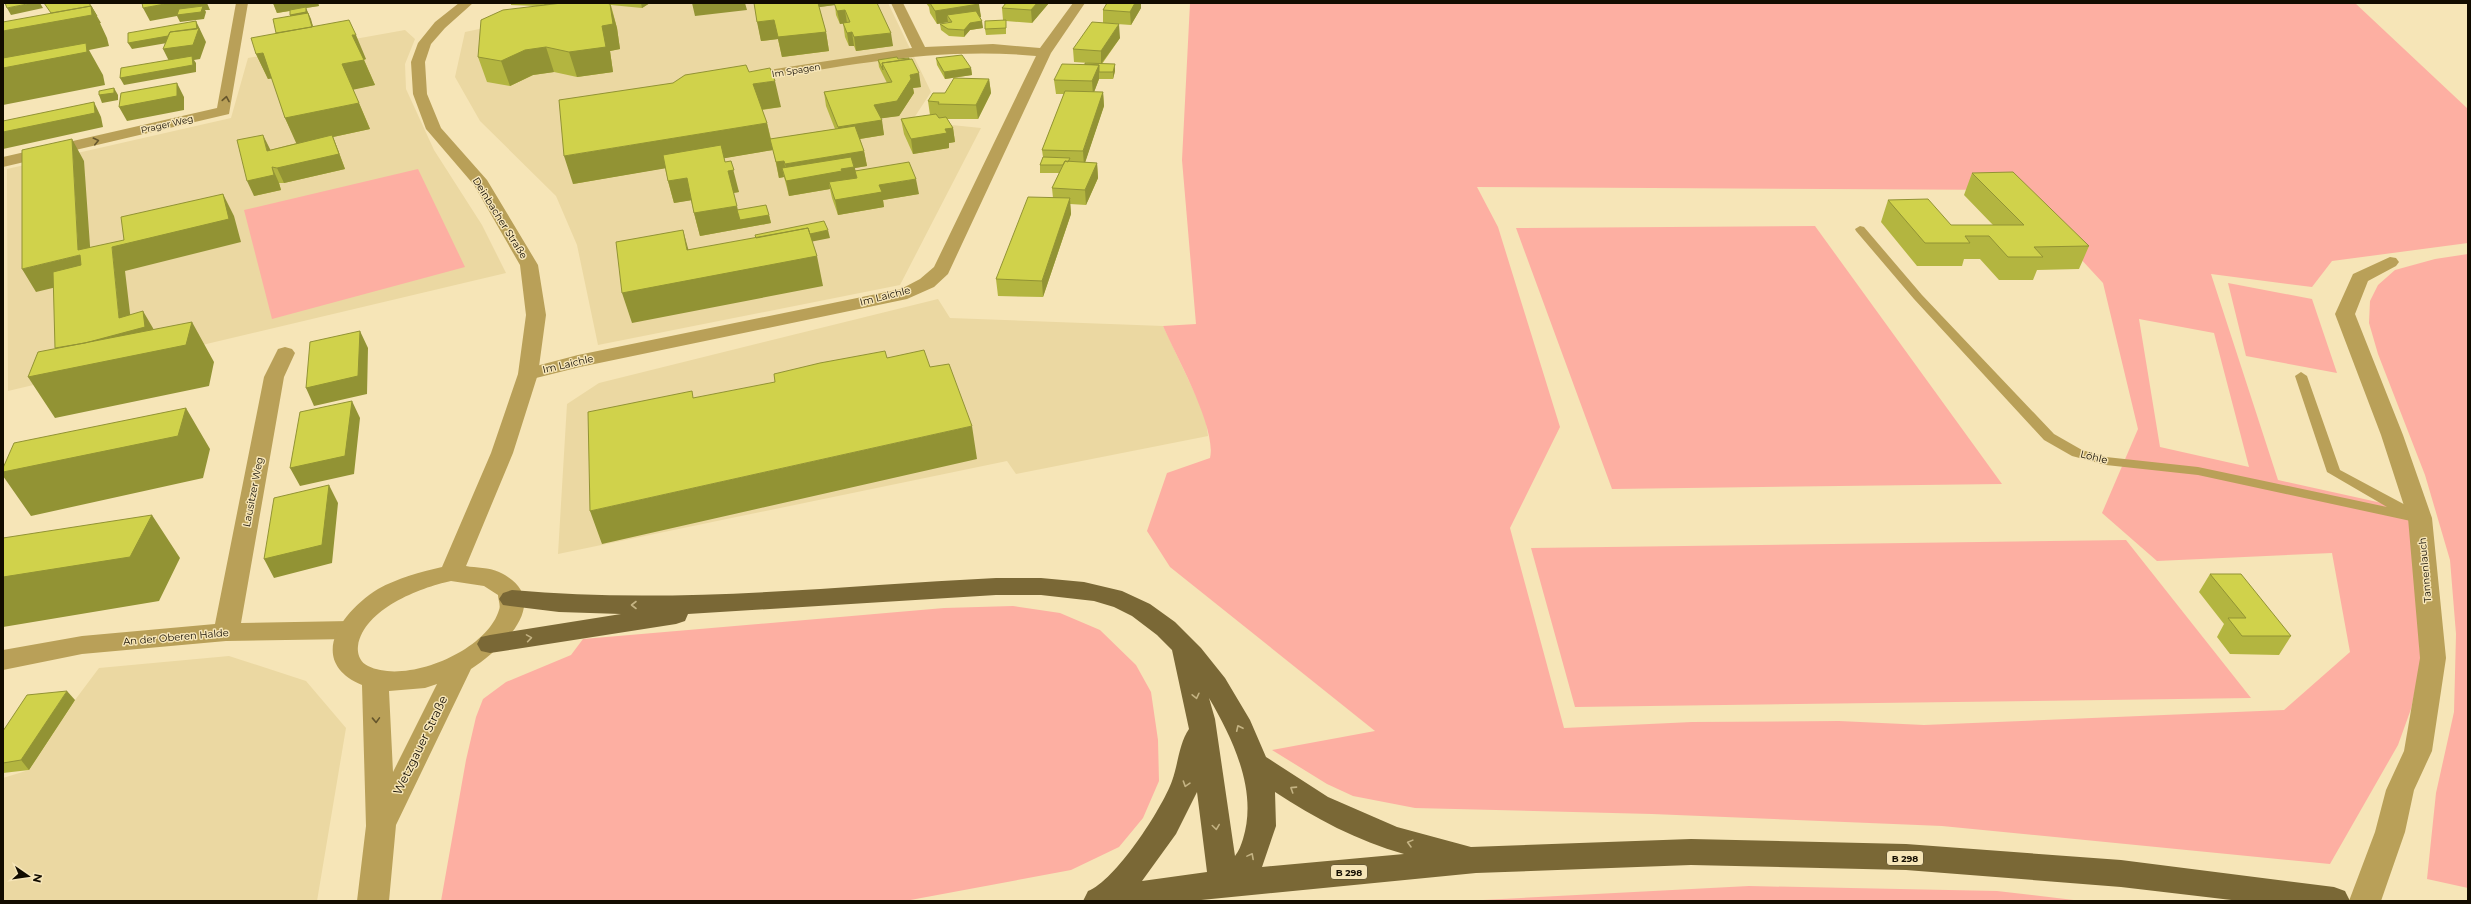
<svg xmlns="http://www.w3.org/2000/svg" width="2471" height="904" viewBox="0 0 2471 904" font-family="Montserrat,sans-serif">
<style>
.built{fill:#ebd8a2}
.green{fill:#fdafa2;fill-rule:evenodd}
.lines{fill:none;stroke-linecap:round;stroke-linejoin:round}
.service{fill:#b9a058;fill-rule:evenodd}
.minor{fill:#b9a058;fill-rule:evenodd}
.tertiary{fill:#b9a058;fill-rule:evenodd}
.primary{fill:#7a6836;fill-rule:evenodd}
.wall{fill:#b3b540}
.shaded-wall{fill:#929334}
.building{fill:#d0d24b;stroke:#929334}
.oneway{stroke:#66562c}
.oneway2{stroke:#c4b383}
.labels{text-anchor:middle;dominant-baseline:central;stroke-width:3;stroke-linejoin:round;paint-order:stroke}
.far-street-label{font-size:9px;fill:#120c00;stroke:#f6e5b7}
.shield{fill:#f6e5b7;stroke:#564d37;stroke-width:1}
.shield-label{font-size:9px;font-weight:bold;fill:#120c00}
.street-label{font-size:10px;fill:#120c00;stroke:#f6e5b7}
.near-street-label{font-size:12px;fill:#120c00;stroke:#f6e5b7}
</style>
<rect width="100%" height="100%" fill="#f6e5b7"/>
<path class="built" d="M616 3H888L931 92 912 121 981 128 900 285 598 345 577 245 556 196 480 121 455 77 465 32 532 18 610 7Z
M405 30 415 39 405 64 406 89 434 150 482 225 506 273 8 391 7 169 231 118 248 58Z
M938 299 950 318 1163 326 1205 415 1208 436 1016 474 1007 461 558 554 567 404 599 383Z
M229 656 306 681 346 728 317 901H3V778L29 770 75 700 99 668Z"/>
<path class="green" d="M1190 3H2355L2468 109V243L2332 261 2312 287 2211 274 2278 480 2409 509 2421 664 2411 709 2398 745 2330 864 1942 826 1652 814 1415 808 1353 796 1327 784 1272 750 1375 731 1170 567 1147 531 1167 473 1210 458C1217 428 1176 356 1163 326L1196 324 1182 160ZM1477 187 2017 190 2103 283 2138 429 2102 513 2157 561 2332 553 2350 652 2284 710 1924 725 1839 721 1692 722 1564 728 1510 528 1560 427 1498 227ZM2139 319 2214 333 2249 467 2160 447Z
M418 169 465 267 272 319 244 210Z
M1815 226 2002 484 1612 489 1516 228Z
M2468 254V888L2427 879 2436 793 2454 712 2456 634 2450 560 2425 475 2378 354 2369 323 2370 301 2378 285 2395 270 2435 259Z
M2228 283 2312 299 2337 373 2246 356Z
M2126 540 2251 698 1575 707 1531 548Z
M1013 606 1060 613 1100 630 1136 665 1151 692 1158 740 1159 781 1143 818 1119 847 1071 870 905 901H441L466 760 476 717 483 699 506 682 571 655 583 639 944 608Z
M1749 886 1997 891 2082 901H1464Z"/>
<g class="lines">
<path class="service" d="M1860 226 1864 227 1922 295 2054 434 2082 450 2106 457 2198 467 2387 507 2327 472 2295 376 2301 372 2307 376 2340 470 2411 508 2412 512 2425 515 2427 518 2420 523 2198 475 2106 465 2072 456 2044 440 1914 299 1856 231 1855 229Z"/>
<path class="minor" d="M236 3H248L229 114 3 167V157L217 108Z
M891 3H903L925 47 993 44 1040 48 1073 3H1085L1051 53 948 274 934 287 907 299 580 367 528 380 521 378 518 374 521 370 578 355 901 289 920 279 934 267 1036 56C935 46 841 67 743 82L736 78 743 74 912 48Z
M2390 257 2396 258 2399 262 2396 266 2368 281 2355 314 2403 435 2432 518 2446 658 2432 751 2414 790 2405 832 2381 901H2349L2375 832 2386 790 2404 751 2420 658 2408 518 2381 435 2335 314 2353 274Z
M285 347 292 349 295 353 284 377 241 623 350 621 359 623 363 630 359 637 350 639 226 641 82 654 3 670V650L82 636 215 624 264 377 278 349Z"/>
<path class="tertiary" d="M459 3H473L445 28 431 44 425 62 427 94 441 128 487 180 538 265 546 315 538 374 513 453 466 566C476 568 489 567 499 572 556 599 503 648 471 669L396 825 389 901H357L366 826 362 685C306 661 341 612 378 589 398 578 420 572 442 567L491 453 518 374 526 315 520 265 474 185 426 129 413 94 411 62 418 43 435 22ZM451 581 484 586 498 595C498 599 501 606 499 610 487 651 406 685 368 666 360 662 357 654 358 646 364 609 419 588 451 581ZM437 684 393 772 389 691 425 688Z"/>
<path class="primary" d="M996 578H1041L1084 582 1122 591 1150 604 1175 622 1201 648 1225 678 1250 720 1266 757 1328 797 1397 827 1471 847 1691 839 1906 844 2121 860 2334 887 2345 891 2350 901H2240L2121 887 1906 870 1691 865 1476 873 1191 901H1083L1088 891C1115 881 1162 809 1172 781 1178 765 1179 743 1189 729L1172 650 1157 635 1132 616 1114 607 1094 601 1041 595H996L688 614 685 621 676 624 490 653 481 651 477 644 481 637 490 635 621 614 559 612 503 605 499 599 503 593 512 590C674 605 834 586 996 578ZM1209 698C1233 739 1258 791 1243 839 1241 845 1239 851 1235 856L1215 719ZM1197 792 1207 872 1142 881 1176 834ZM1275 792C1314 818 1358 841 1404 854L1262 867 1276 826Z"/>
</g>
<path class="wall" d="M273 3H318L319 6 306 8 313 26 366 59 364 60 375 85 353 89 370 129 333 137 338 150 345 169 284 183H279L281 190 254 196 270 150 297 143 285 118 272 78 268 79 256 54 276 33 290 16V11L277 13Z
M511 3H551L548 5 562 3H650L642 8 611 5 617 28 620 49 610 51 613 72 577 77 554 72 533 75 510 86 487 82 478 57 537 6 511 5Z
M754 3H877L893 46 856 51 854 46H849L845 37 843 23H845L840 24 836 15 835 5 819 7 826 32 829 51 782 57 778 39 761 41Z
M926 3H978L981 17H980L983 28 970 30 964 37 949 36 941 30 940 24 949 23 948 22 937 24 930 13 929 7Z
M1006 3H1049L1032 23 1006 21V34L986 35 985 29 1003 20 1002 8Z
M1107 3H1141V8L1131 25 1103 23V10Z
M1120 38 1102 64 1115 71 1113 79H1099L1094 92H1103L1104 106 1085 162 1097 163 1098 178 1086 205 1070 204 1071 214 1043 297 998 296 996 279 1053 198 1052 188 1059 173H1040V165L1043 157 1042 150 1064 94H1056L1054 80 1085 64 1089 63 1074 62 1073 49Z
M936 58 971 68 972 75 945 79 937 65Z
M898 59 921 87 913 88 914 93 899 116 881 118 884 135 860 139 864 151 867 166 855 168V170L919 194 883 200 884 207 838 215 832 198 830 189 789 196 784 177 779 178 773 150 724 158 725 162 739 192 733 193 737 210 769 215 771 223 700 236 694 213 691 200 674 203 668 181 665 168 573 184 749 72 781 107 762 110 767 123 771 139 835 129 826 106 824 92 887 83 879 67 878 60Z
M989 79 991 93 978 119H947L953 128 955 142 949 143V148L913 154 904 134 901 119 930 115 928 101 945 93Z
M1972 173 2089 246 2079 269 2037 270 2033 280H1999L1980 259H1964L1962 266H1917L1881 222 1888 200 1951 225H1993L1964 195Z
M2210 574 2291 636 2279 655 2230 654 2217 637 2224 624 2199 592Z
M75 700 29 770 3 773V731Z"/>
<path class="shaded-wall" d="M32 3H40L43 8 11 15 7 8Z
M168 3H207L210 10H205L206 12 204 19 180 22 177 16 150 21 143 8Z
M273 3H318L319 6 306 8 311 19 317 42 293 21 290 15 306 8 277 13Z
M544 3H551L545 7Z
M641 3H650L642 8Z
M692 3H745L747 10 695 16Z
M759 3H834L835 5 761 15Z
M1037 3H1049L1032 23 1031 10Z
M1135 3H1141V8L1131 25 1130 12Z
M610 4 617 28 620 49 610 51 613 72 577 77 569 52 602 26Z
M979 4 981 17 952 21 947 15 948 22 937 24 935 11Z
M91 6 101 23H100L107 38 109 46 89 50 103 75 105 85 3 105V31Z
M845 10 847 23 840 24 837 11Z
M774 20 826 32 829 51 782 57 778 39 761 41 757 22Z
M196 21 206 42 200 59 194 60 196 63V72L124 85 120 78 170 63 163 49 196 38 132 49 128 43Z
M982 21 983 28 970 30 964 37V30L970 23Z
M1119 24 1120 38 1101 64V51Z
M852 32 854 46H849L847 33Z
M891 33 893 46 856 51 854 37Z
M352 35H356L366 59 362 60Z
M546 47 554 72 533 75 510 86 501 61 525 50Z
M263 53 274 78 268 79 256 54Z
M364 60 375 85 352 90 342 64Z
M1115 64V71L1113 79V72Z
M1099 65V79L1093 95 1092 81Z
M971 68 972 75 945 79 944 72Z
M919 73 921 87 913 88 914 93 899 116 877 119 874 105 910 75Z
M989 79 991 93 978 119 976 105Z
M775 81 781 107 759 110 753 84Z
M177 83 184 97V110L127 121 119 107Z
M114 88 118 95V100L102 103 99 95Z
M1103 92 1104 106 1084 166 1083 151Z
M94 102 101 117 103 127 3 149V132Z
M359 103 370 129 333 137 338 150 345 169 284 183 277 168 297 145 285 118Z
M882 120 884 135 841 142 838 127Z
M767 123 773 150 573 184 564 156Z
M953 128 955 142 949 143V148L913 154 911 139 945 129Z
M263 135 270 149 274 165 267 151Z
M72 139 84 161 92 274 78 250Z
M864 151 867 166 855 168 857 182H829L830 189 789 196 786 181 788 179 785 164Z
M731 161 739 192 733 193 728 171Z
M784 161 787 176 782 168 784 177 779 178 776 162Z
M1097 163 1098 178 1086 205 1085 190Z
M272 167 279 183 281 190 254 196 247 181Z
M687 178 693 200 674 203 668 181Z
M916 179 919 194 883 200 884 207 838 215 835 200 879 185Z
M223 194 234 216 241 242 125 271 132 330 143 311 157 335 192 322 214 362 209 386 55 418 28 377 55 350 119 318 112 247Z
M1070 198 1071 214 1043 297 1042 281Z
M737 206 740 220 769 215 771 223 700 236 694 213Z
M683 230 691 259 817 256 823 286 632 323 622 293 687 250Z
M828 230 830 238 760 252 758 244Z
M80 255 94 278 36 292 22 269Z
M360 331 368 348 367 394 314 406 306 388Z
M352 401 360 418 354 474 300 486 290 468Z
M186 408 210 449 203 478 31 516 3 476V472Z
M972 426 977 459 602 544 590 511Z
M329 485 338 503 332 563 274 578 264 559Z
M152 515 180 558 159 601 3 627V577Z
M67 691 75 700 29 770 21 760Z"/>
<path class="building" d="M5 3H32L7 8Z
M44 3H89L91 6 51 13Z
M142 3H170L143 8Z
M562 3H606L610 4 613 24 602 26 606 47 569 52 546 47 525 50 501 61 478 57 481 20 503 10Z
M754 3H818L826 32 778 37 774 20 757 22Z
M834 3H877L891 33 854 37 852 32 847 33 843 23 850 22 845 10 837 11Z
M930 3H978L979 4 935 11Z
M1006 3H1037L1031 10 1002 8Z
M1107 3H1135L1130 12 1103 10Z
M91 6 92 15 3 31V22Z
M91 6 97 16H96Z
M203 6 201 12 177 15 179 9Z
M306 7V12L290 15V10Z
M976 11 982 21 970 23 964 30 948 29 940 24 952 22 947 15Z
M308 13 312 27 276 33 273 19Z
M349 20 356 35H352L364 60 342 64 359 103 285 118 263 53 256 54 251 38Z
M1006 20V28L985 29V21Z
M196 21 197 29 170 32 168 36 128 43V33Z
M1092 22 1119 24 1101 51 1073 49Z
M199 28 193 45 163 49 170 32Z
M86 43 87 52 3 68V58Z
M962 55 971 68 944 72 936 58Z
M192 56 193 65 120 78 121 68Z
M897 57 898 59 909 58V59L882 63 883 70 878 60Z
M912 59 919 73 910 75 911 79 897 101 874 105 882 120 838 127 824 92 892 82 882 63Z
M1085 63 1115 64 1113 72H1099V65L1085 64Z
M1062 64 1099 65 1092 81 1054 80Z
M746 65 749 72 770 68 775 81 753 84 767 123 564 156 559 100 673 83 685 75Z
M954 78 989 79 976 105 938 104 939 102 928 101 933 93H945Z
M177 83V96L119 107 121 93Z
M114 88V93L99 95V91Z
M1065 91 1103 92 1083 151 1042 150Z
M94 102 95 113 3 132V121Z
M936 114 939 118 946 117 953 128 945 129 947 133 911 139 901 119Z
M855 126 864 151 785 164 784 161 776 162 770 139Z
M263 135 267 151 332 135 339 154 277 168 272 167 274 175 247 181 237 140Z
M72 139 78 250 124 240 121 217 223 194 229 219 112 247 119 318 143 311 145 327 85 343 55 348 53 272 81 265 80 255 22 269V150Z
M721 145 725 162 731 161 734 170 728 171 737 206 694 213 687 178 668 181 663 155Z
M851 157 854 167 841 169 842 171 786 181 782 168Z
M1043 157 1070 158 1068 162 1065 161 1063 165H1040Z
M1065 161 1097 163 1085 190 1052 188Z
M909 162 916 179 879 185 882 192 835 200 829 182 857 178 855 171Z
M2013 172 2089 246 2034 247 2043 257H2008L1989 236H1965L1970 243H1925L1888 200 1928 199 1951 225H2024L1972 173Z
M1028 197 1070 198 1042 281 996 279Z
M766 205 769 215 740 220 737 210Z
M824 221 828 230 810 234 808 228 756 238 755 235Z
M808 228 817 256 622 293 616 242 683 230 687 250Z
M192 322 186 345 28 377 38 352Z
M360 331 358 376 306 388 310 342Z
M924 350 930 367 949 364 972 426 590 511 588 412 692 391 693 398 775 382 774 374 820 363 885 351 887 358Z
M352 401 345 456 290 468 300 412Z
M186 408 178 436 3 472V468L14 443Z
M329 485 322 545 264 559 274 498Z
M152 515 130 557 3 577V538Z
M2210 574H2241L2291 636H2242L2228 618H2246Z
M67 691 21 760 3 763V731L27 695Z"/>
<defs><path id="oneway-chevron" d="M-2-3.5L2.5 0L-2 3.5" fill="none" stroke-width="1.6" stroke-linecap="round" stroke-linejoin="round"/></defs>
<g class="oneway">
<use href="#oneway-chevron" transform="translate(226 99) rotate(-80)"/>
<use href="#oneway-chevron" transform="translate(96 141) rotate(-13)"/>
<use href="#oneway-chevron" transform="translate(376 720) rotate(88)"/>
</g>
<g class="oneway2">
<use href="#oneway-chevron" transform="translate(634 605) rotate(-180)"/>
<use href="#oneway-chevron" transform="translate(529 638) rotate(-9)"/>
<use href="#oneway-chevron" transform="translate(1196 696) rotate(77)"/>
<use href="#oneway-chevron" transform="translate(1239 728) rotate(-115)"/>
<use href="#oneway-chevron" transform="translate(1186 784) rotate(108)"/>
<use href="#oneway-chevron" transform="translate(1293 789) rotate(-147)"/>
<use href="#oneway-chevron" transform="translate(1216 827) rotate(82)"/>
<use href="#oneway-chevron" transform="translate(1410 843) rotate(-165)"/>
<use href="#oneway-chevron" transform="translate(1251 856) rotate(-62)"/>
</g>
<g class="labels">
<g class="far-street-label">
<text transform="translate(796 70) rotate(-9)">Im Spagen</text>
<text transform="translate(167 124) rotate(-13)">Prager Weg</text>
</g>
<g class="shield">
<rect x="1887" y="851" width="36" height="14" rx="3"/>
<rect x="1331" y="865" width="36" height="14" rx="3"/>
</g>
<g class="shield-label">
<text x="1905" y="858">B 298</text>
<text x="1349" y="872">B 298</text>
</g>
<g class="street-label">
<text transform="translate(500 218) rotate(58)">Deinbacher Straße</text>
<text transform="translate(885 296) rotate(-14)">Im Laichle</text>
<text transform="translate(568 364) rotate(-13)">Im Laichle</text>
<text transform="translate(2094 457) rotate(14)">Löhle</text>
<text transform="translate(253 492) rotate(-79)">Lausitzer Weg</text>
<text transform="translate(2425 570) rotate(-95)">Tannenlauch</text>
<text transform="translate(176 637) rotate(-5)">An der Oberen Halde</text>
</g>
<g class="near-street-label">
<text transform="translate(420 745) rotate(-64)">Wetzgauer Straße</text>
</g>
</g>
<rect width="2471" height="904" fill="none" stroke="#120c00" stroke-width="8"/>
<g transform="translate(28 876) rotate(103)" stroke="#f6e5b7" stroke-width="3" paint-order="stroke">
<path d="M0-3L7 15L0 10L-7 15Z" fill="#120c00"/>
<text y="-6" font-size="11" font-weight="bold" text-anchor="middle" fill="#120c00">N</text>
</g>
</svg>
